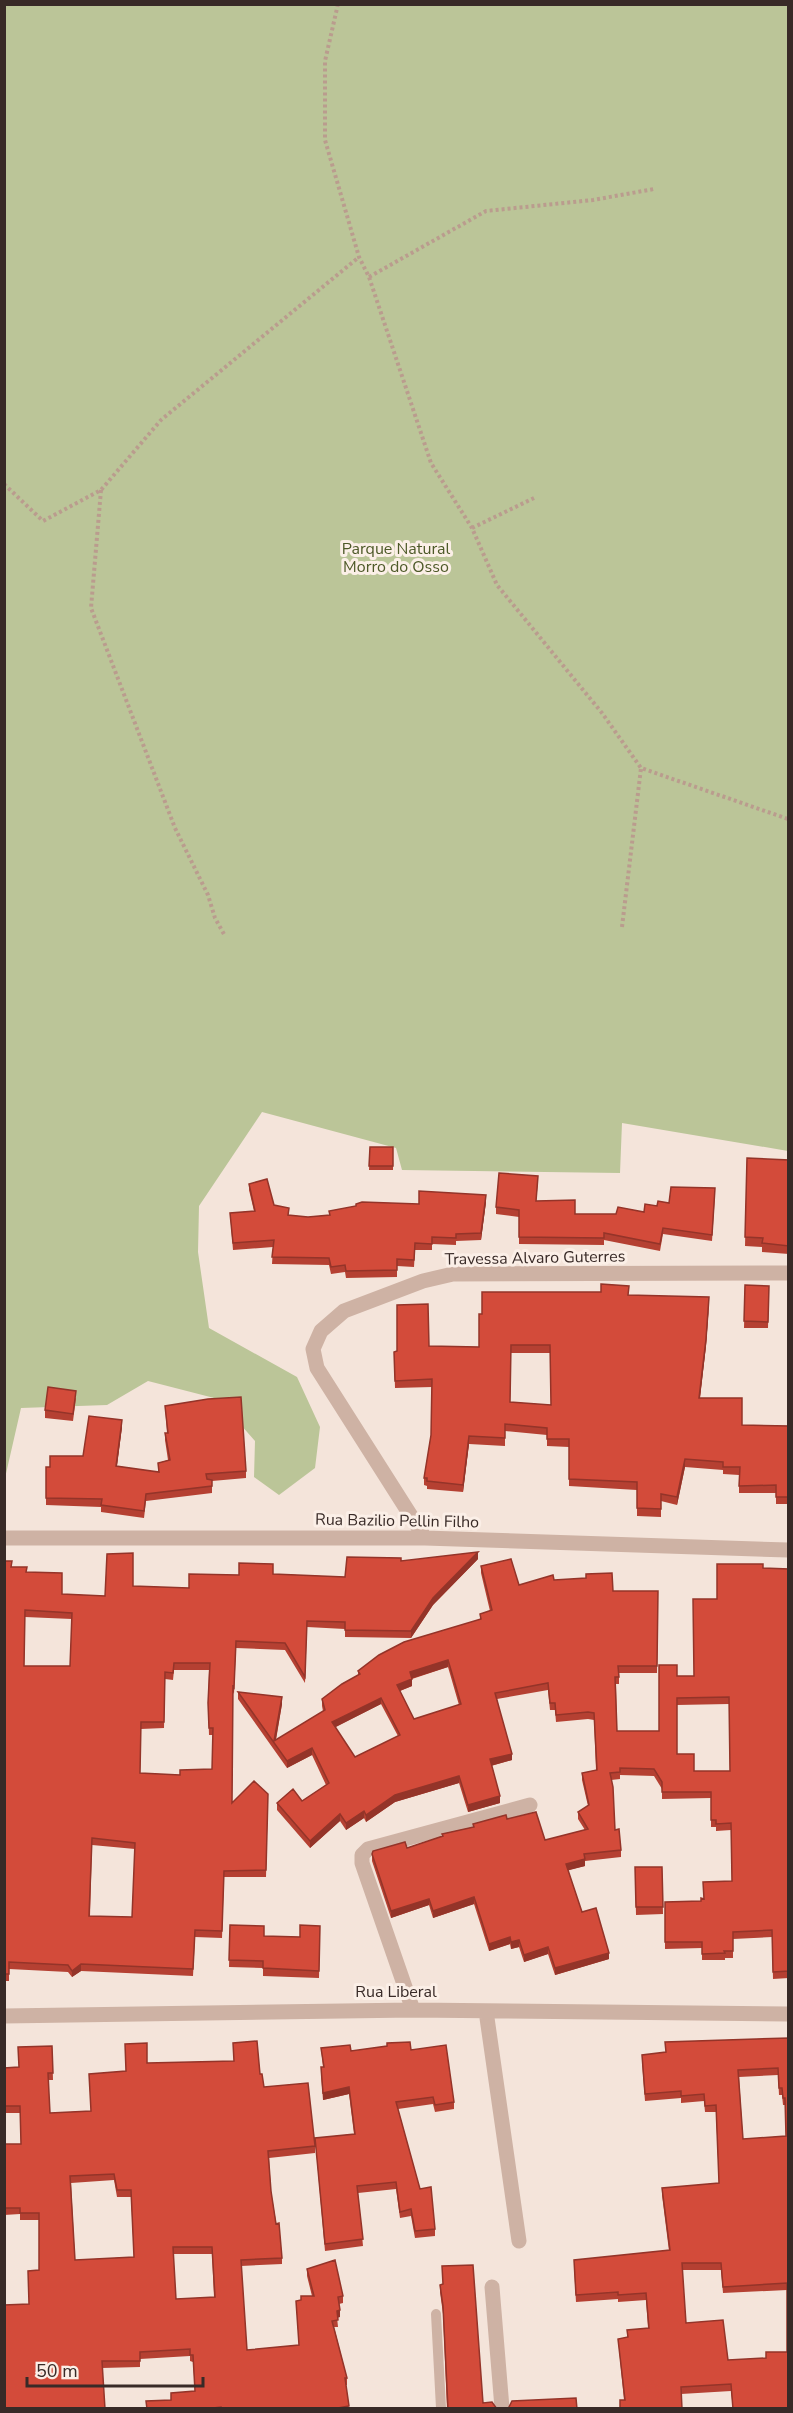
<svg xmlns="http://www.w3.org/2000/svg" width="793" height="2413" viewBox="0 0 793 2413" font-family="'Nunito Sans',sans-serif">
<style>
.green{fill:#bbc598}
.lines{fill:none;stroke-linecap:round;stroke-linejoin:round}
.path{stroke:#ba9c8e;stroke-width:4;stroke-dasharray:3 3;stroke-linecap:butt}
.lane{stroke:#ceb2a4;stroke-width:10}
.street{stroke:#ceb2a4;stroke-width:15}
.wall{fill:#b54032;fill-rule:evenodd}
.shaded-wall{fill:#943429}
.building{fill:#d34b3a;stroke:#943429;stroke-width:1.5;fill-rule:evenodd}
.labels{text-anchor:middle;dominant-baseline:central;stroke-width:6;stroke-linejoin:round;paint-order:stroke}
.park-label{font-size:16px;fill:#4d5928;stroke:#fbefe7}
.street-label{font-size:16px;fill:#382a27;stroke:#fbefe7}
</style>
<rect width="100%" height="100%" fill="#f4e4da"/>
<path class="green" d="M4 5H788V1151L622 1123 620 1173 402 1170 396 1148 262 1112 199 1206 198 1252 209 1328 297 1377 320 1427 315 1468 279 1495 254 1477 255 1441 218 1399 148 1381 107 1405 21 1408 5 1478Z"/>
<g class="lines">
<path class="path" d="M338 4 325 61V140L359 257 369 277 431 463 472 528 497 585 602 713 641 768 788 819
M369 277 486 211 593 200 654 189
M4 484 43 521 101 490 161 420 359 257
M101 490 91 608 175 828 208 895 215 918 225 936
M472 528 534 498
M622 927 641 768"/>
<path class="lane" d="M436 2314 441 2408"/>
<path class="street" d="M4 1538H425L788 1550
M425 1538 317 1368 313 1349 321 1331 344 1311 423 1281 453 1274 788 1273
M413 2010 362 1863V1855L368 1849 530 1805
M486 2011 519 2241
M4 2016 413 2010 788 2014
M492 2287 502 2408"/>
</g>
<path class="wall" d="M370 1147H393V1170H369Z
M747 1158 789 1160V1254L762 1252V1247L745 1246Z
M538 1183 536 1201 575 1214H616L644 1212 657 1206 715 1195 712 1241 663 1234 660 1251 604 1240V1245L519 1244V1217L496 1214V1207Z
M249 1184 274 1205 289 1215 308 1217 329 1215V1211L419 1204 486 1202 481 1240 456 1241V1245L432 1244V1250H415L414 1267 397 1266V1277L346 1278 345 1272 331 1274 329 1265 272 1264 273 1247 233 1250 230 1213 254 1211 249 1190Z
M745 1285 769 1286 768 1328H744Z
M629 1295 709 1304 706 1346 700 1398 742 1425 789 1426V1504H776V1493H739V1475L723 1474V1470L685 1467 677 1505 661 1501V1517L637 1516V1490L569 1486V1447L547 1446V1435L505 1431V1446L469 1444 463 1492 427 1489V1486L424 1485V1478L431 1435 432 1387 395 1388 394 1352 429 1346 479 1347ZM511 1353H550L551 1405 510 1402Z
M76 1398 73 1421 45 1418V1410Z
M165 1406 246 1471V1478L212 1481V1493L146 1501 144 1518 101 1512V1507L46 1505V1467H50L83 1456 122 1427 117 1466 158 1472V1463L168 1460 165 1440V1433H167Z
M478 1559 433 1605 411 1638 345 1637V1629L307 1627 305 1683 285 1650 236 1648 234 1694 233 1692 232 1803 268 1794 266 1877H224L222 1938 195 1937 193 1976 81 1971 72 1977 68 1972 9 1969V1981H4V1561L11 1567 26 1572 62 1594 105 1596 133 1586 189 1588 239 1575 273 1574 345 1577 401 1561ZM25 1617 72 1619 70 1666H24ZM174 1670H209L208 1703 209 1735H213L212 1769 180 1775 140 1773 141 1729 164 1728 165 1679 173 1680ZM92 1845 135 1849 132 1917 90 1916Z
M481 1566 519 1585 554 1580 613 1591H658L657 1673H619V1684H616L617 1731H659L677 1676H694L717 1599 763 1568 789 1569V1978L773 1979 772 1937 733 1939V1958H725V1960H702V1948L665 1949V1902L701 1901 704 1899 732 1881 731 1830 716 1831V1827H711V1798L662 1799V1789L654 1776 620 1775V1779L611 1780 615 1830 621 1850V1857L585 1861V1866L568 1870 582 1912 609 1959 555 1975 548 1954 524 1962 519 1947 511 1949 510 1944 489 1951 474 1904 433 1918 429 1905 391 1918 372 1861V1854L407 1848 442 1836V1834L473 1827V1824L507 1819 545 1840 585 1830 578 1819V1812L588 1806 582 1780V1773L596 1770 594 1720 588 1719 556 1722 555 1710H550L548 1690 497 1699 512 1760 491 1766 500 1803 468 1812 459 1783 395 1802 366 1822 364 1818 346 1830 340 1821 310 1848 277 1810V1803L302 1801 326 1785 312 1755 287 1768 238 1699V1692L282 1704 276 1740 323 1711 322 1706V1699L358 1675V1671L480 1620V1614L490 1611 481 1573ZM448 1667 459 1705 414 1719 400 1691 412 1686V1679ZM381 1704 398 1736 355 1757 335 1727ZM729 1704 730 1771H694L677 1754V1705Z
M635 1867H662L663 1914 636 1915Z
M230 1925 264 1936 300 1937 320 1926 319 1978 263 1976V1968L229 1967Z
M789 2038V2409H733L731 2391 681 2394 624 2400 618 2339 627 2338V2330L648 2328 646 2300 618 2302V2299L576 2302 574 2267 669 2251 662 2195V2188L719 2183 716 2112H705L704 2101 681 2103V2098L645 2101 642 2062 666 2052 665 2042ZM778 2075 779 2095H782L783 2105H785L786 2136 743 2139 739 2077ZM682 2270H721L723 2293 787 2290V2352H766V2358L728 2360 686 2323Z
M52 2046 53 2080H48L50 2113 91 2111 126 2071 147 2063 260 2074 264 2087 315 2146V2153L269 2158 271 2191 282 2258V2264L241 2266 247 2350 299 2345 296 2301 301 2300 312 2296 307 2276V2269L343 2296V2303L339 2304 340 2317H337L338 2327H334L347 2378V2385H346L349 2409H146V2401L171 2400 195 2391 193 2362 190 2361V2356L140 2359V2367L102 2368 29 2304 39 2270V2220H20V2214L4 2215V2144H21L20 2113H4V2068H18ZM114 2180 117 2197H131L134 2257 75 2260 71 2183ZM173 2254H212L214 2297 176 2299Z
M321 2048 351 2051 411 2050 454 2102V2109L435 2112 433 2104 398 2109 420 2189 435 2229V2236L415 2238 411 2216 400 2218 396 2189 358 2193 363 2246 325 2251 315 2138 354 2134 349 2094 323 2100 321 2074V2067H323Z
M440 2285 483 2403 447 2409 443 2314 440 2292Z"/>
<path class="shaded-wall" d="M486 1195V1202L481 1240V1233Z
M709 1304 706 1346 699 1406V1398Z
M122 1420V1427L116 1473V1466Z
M469 1436V1444L463 1492V1485Z
M685 1459V1467L677 1505V1497Z
M478 1552V1559L433 1605 411 1638V1631L433 1598Z
M448 1660V1667L410 1679V1672Z
M412 1679V1686L397 1692V1685Z
M282 1697V1704L275 1744 274 1743Z
M381 1698V1704L332 1729V1722Z
M312 1748V1755L287 1768V1761Z
M512 1754V1760L490 1766V1759Z
M459 1776V1783L395 1802 366 1822V1815L395 1795Z
M500 1796V1803L468 1812V1805Z
M364 1811V1818L346 1830V1823Z
M340 1814V1821L310 1848V1841Z
M585 1859V1866L566 1871V1864Z
M474 1897V1904L433 1918V1911Z
M429 1899V1905L391 1918V1911Z
M510 1937V1944L489 1951V1944Z
M519 1940V1947L511 1949V1942Z
M548 1947V1954L524 1962V1955Z
M609 1953V1959L555 1975V1968Z
M81 1964V1971L72 1977V1971Z
M349 2087V2094L323 2100V2093Z
M340 2310V2317L337 2318V2311Z"/>
<path class="building" d="M370 1147H393V1166H369Z
M747 1158 789 1160V1246L762 1243 763 1238 745 1237Z
M499 1173 538 1176 536 1201 575 1200V1214H616L618 1207 644 1212 645 1204 657 1206 658 1201 669 1203 671 1187 715 1188 712 1235 663 1228 660 1244 604 1233V1238L519 1237V1210L496 1207Z
M267 1179 274 1205 289 1208 288 1215 308 1217 330 1215 329 1211 356 1206V1204L362 1202 419 1204V1191L486 1195 481 1233 456 1234V1238L432 1237V1244L415 1243 414 1260 397 1259V1270L346 1271 345 1265 331 1267 329 1258 272 1257 274 1240 233 1243 230 1213 255 1211 249 1184Z
M601 1284 629 1286 628 1295 709 1297 706 1339 699 1398H742V1425L789 1426V1497H776V1485L739 1486 740 1467H723V1462L685 1459 677 1497 661 1494V1509L637 1508V1482L569 1479V1439H547V1428L505 1424V1438L469 1436 463 1485 427 1481V1478H424L431 1435 432 1379 395 1381 394 1352 397 1351V1305L428 1304 429 1346 479 1347V1314H482V1292H601ZM511 1345H550L551 1405 510 1402Z
M745 1285 769 1286 768 1322 744 1321Z
M48 1387 76 1391 73 1414 45 1410Z
M241 1397 246 1471 206 1474 207 1479 212 1480V1486L146 1494 144 1511 101 1505 102 1499 46 1498V1467H50V1456H83L89 1416 122 1420 116 1466 159 1472 158 1463 170 1460 165 1433H168L165 1406 208 1399Z
M478 1552 433 1598 411 1631 345 1630V1622L307 1621 305 1677 285 1643 236 1641 234 1687 233 1685 232 1803 254 1781 268 1794 266 1870 224 1871 222 1931 195 1930 193 1969 81 1964 72 1971 68 1965 9 1962V1974H4V1561H12L11 1567H27L26 1572 62 1573V1594L105 1596 107 1554 133 1553V1586L189 1588V1574L239 1575V1563L273 1564V1574L345 1577 347 1557 401 1558V1561ZM25 1610 72 1613 70 1666H24ZM174 1663H210L208 1703 209 1728H213L212 1769 180 1770V1775L140 1773 141 1722H164L165 1672 173 1673ZM92 1838 135 1843 132 1917 89 1916Z
M511 1559 519 1585 553 1575 554 1580 586 1578V1574L612 1573 613 1591H658L657 1666H618L619 1677H615L617 1731H659V1665H677V1676H694L693 1599H717V1564H763V1568L789 1569V1971L773 1972 772 1930 733 1932V1951H724L725 1953 702 1954V1942H665V1902L701 1901V1898L704 1899 703 1882 732 1881 731 1823 716 1824V1820H711V1792H662V1782L654 1769 620 1768V1772L610 1773 613 1787 615 1830 619 1829 621 1850 584 1854 585 1859 566 1864 582 1912 596 1908 609 1953 555 1968 548 1947 524 1955 519 1940 511 1942 510 1937 489 1944 474 1897 433 1911 429 1899 391 1911 372 1854 373 1851 405 1842 407 1848 443 1836 442 1834 474 1827 473 1824 506 1815 507 1819 536 1812 545 1840 588 1829 578 1812 589 1805 582 1773 597 1770 594 1713 588 1712 556 1715 555 1703H550L548 1683 495 1693 512 1754 490 1759 500 1796 468 1805 459 1776 395 1795 366 1815 364 1811 346 1823 340 1814 310 1841 277 1803 293 1789 302 1801 329 1783 312 1748 287 1761 238 1692 282 1697 274 1741 325 1710 322 1699 342 1684 360 1674 358 1671 379 1655 404 1642 481 1619 480 1614 492 1610 481 1566ZM448 1660 461 1704 414 1719 397 1685 412 1679 410 1672ZM729 1697 730 1771H694V1754H677V1698ZM381 1698 400 1735 355 1757 332 1722Z
M635 1867H662L663 1907H636Z
M230 1925 264 1926V1936L300 1937V1925L320 1926 319 1971 263 1968V1961L229 1960Z
M789 2038V2409H733L731 2384 681 2387 682 2409H620V2400H625L618 2339 628 2337 627 2330 649 2328 646 2293 618 2295V2292L576 2295 574 2260 670 2250 662 2188 719 2183 716 2105 705 2106 704 2094 681 2096V2091L645 2094 642 2055 666 2052 665 2042ZM778 2068 779 2088H782L783 2098H785L786 2136 743 2139 738 2070ZM682 2263H721L723 2287 787 2283V2352H766V2358L728 2360 723 2320 686 2323Z
M257 2041 260 2074H262L264 2087 308 2083 315 2146 268 2151 271 2191 276 2224 279 2223 282 2258 241 2260 247 2350 299 2345 296 2301 301 2300V2296H314L307 2269 335 2260 343 2296 338 2297 340 2310 337 2311 338 2320 332 2321 347 2378H345L349 2406 332 2409H221V2407L204 2409H147L146 2401 171 2400V2393L195 2391 193 2355H190V2349L140 2352V2361H102L105 2409H4V2305L29 2304 28 2271 39 2270V2213H20V2208H4V2144H21L20 2106H4V2068L19 2067 18 2047 52 2046 53 2073H48L50 2113 91 2111 89 2074 126 2071 125 2044 147 2043V2063L234 2061 233 2043ZM114 2174 117 2190H131L134 2257 75 2260 70 2176ZM173 2247H212L215 2297 176 2299Z
M410 2042 411 2050 446 2045 454 2102 435 2105 433 2097 396 2102 420 2189 431 2187 435 2229 415 2231 411 2209 400 2212 396 2182 357 2186 363 2239 325 2244 315 2138 355 2134 349 2087 323 2093 321 2067H324L321 2048 350 2045 351 2051 387 2046V2043Z
M473 2265 483 2403 492 2402 497 2409H448L443 2306 440 2285 443 2284 442 2266Z
M576 2398 577 2409H508L512 2401Z"/>
<g class="labels">
<g class="park-label">
<text x="396" y="549">Parque Natural<tspan x="396" dy="18">Morro do Osso</tspan></text>
</g>
<g class="street-label">
<text transform="translate(535 1258) rotate(-1)">Travessa Alvaro Guterres</text>
<text transform="translate(397 1521) rotate(1)">Rua Bazilio Pellin Filho</text>
<text x="396" y="1992">Rua Liberal</text>
</g>
</g>
<rect width="793" height="2413" fill="none" stroke="#382a27" stroke-width="12"/>
<path d="M27 2377v9h176v-9" fill="none" stroke="#382a27" stroke-width="3"/>
<text x="36" y="2377" font-size="18" fill="#382a27" stroke="#fbefe7" stroke-width="4.5" paint-order="stroke">50 m</text>
</svg>
